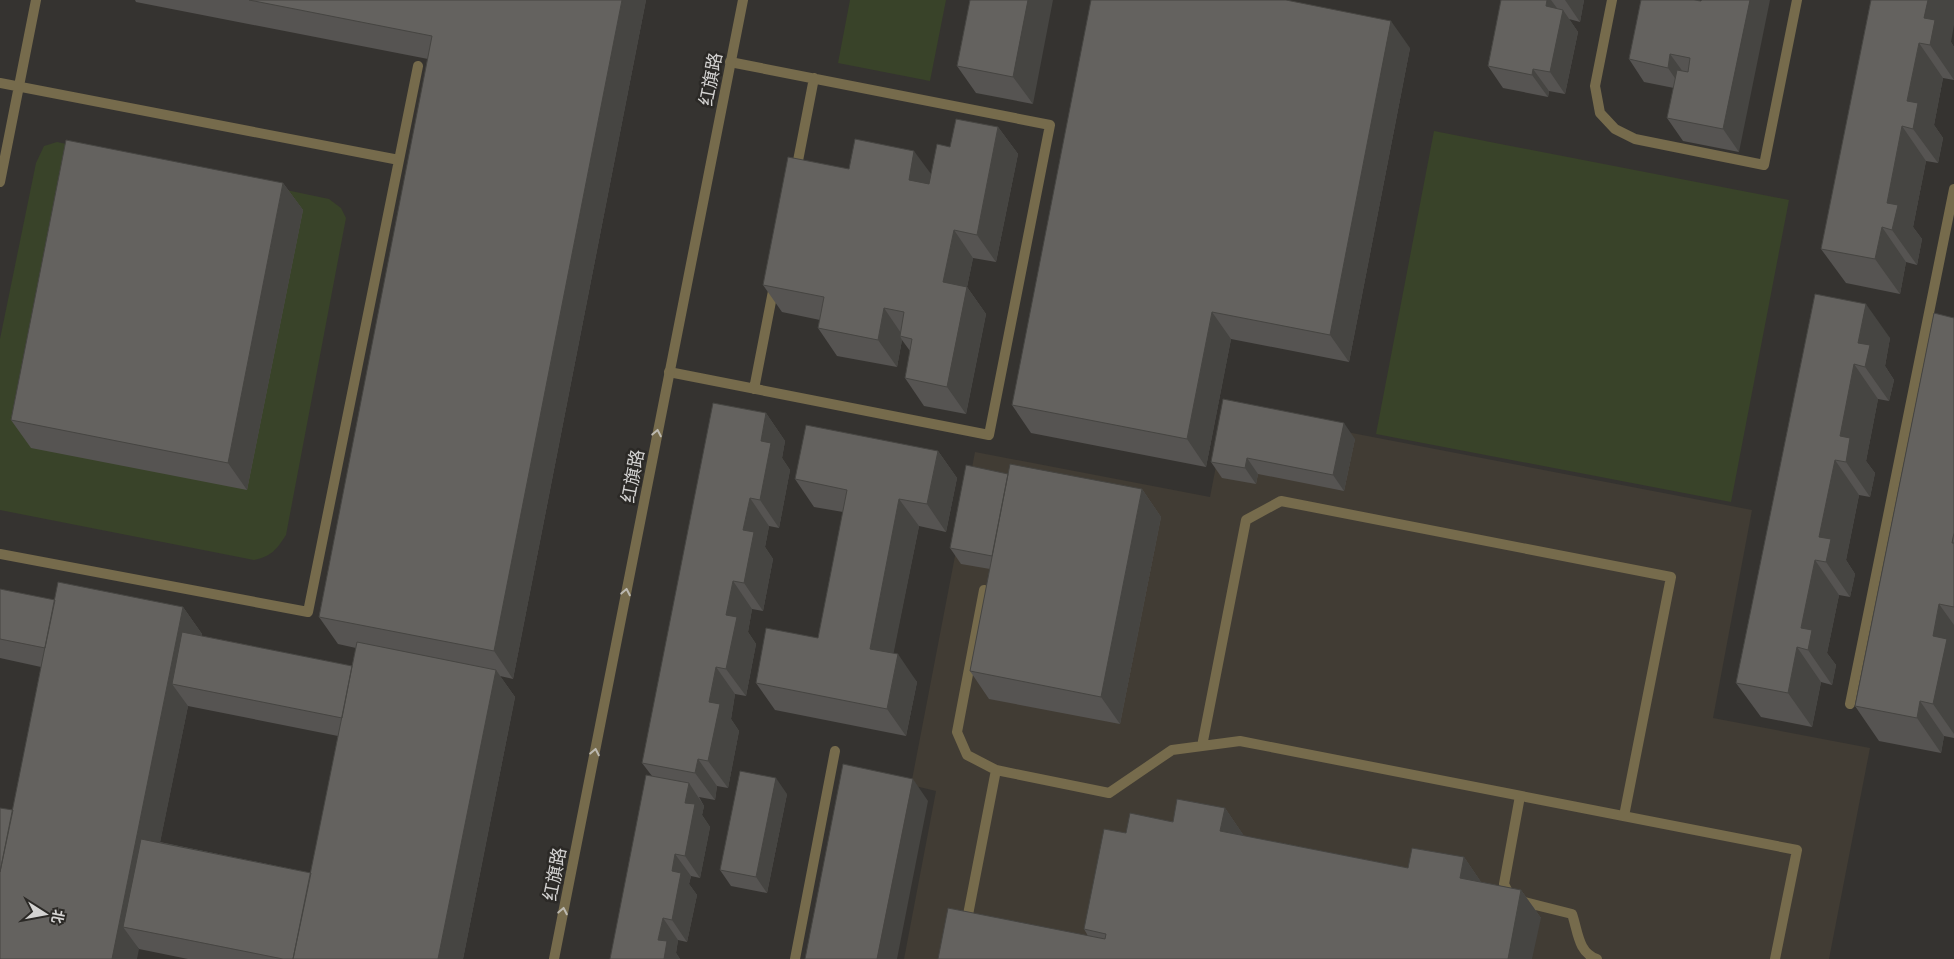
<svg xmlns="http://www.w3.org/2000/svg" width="1954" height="959" viewBox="0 0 1954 959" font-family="Manrope,'Noto Sans SC',sans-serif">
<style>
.built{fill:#413c34}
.grass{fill:#394329}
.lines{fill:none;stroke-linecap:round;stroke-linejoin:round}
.lane{stroke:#766b4c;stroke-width:10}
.street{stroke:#766b4c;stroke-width:10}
.wall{fill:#565452;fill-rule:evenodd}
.shaded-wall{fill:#464542}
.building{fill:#64625f;stroke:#464542}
.oneway{stroke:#bcb9b0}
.labels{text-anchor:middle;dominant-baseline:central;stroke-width:5;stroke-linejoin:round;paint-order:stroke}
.street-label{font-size:18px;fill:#d4d3d2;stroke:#2b2926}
</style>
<rect width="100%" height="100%" fill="#353330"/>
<path class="built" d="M1227 409 1752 510 1713 718 1870 748 1829 959H904L936 791 911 785 975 452 1210 497Z"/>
<path class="grass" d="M850 0H946L930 81 838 63Z
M1434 131 1789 200 1731 502 1376 434Z
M57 142 329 199 341 208 346 218 286 535C276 550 272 556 254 560L0 510V339L36 163 44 146Z"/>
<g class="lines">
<path class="lane" d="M1612 0 1595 86 1600 113 1615 129 1635 139 1764 165 1797 0
M0 83 399 160
M796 171 814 78
M0 182 36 0
M669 372 989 435 1050 125 730 62
M754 389 774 286
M0 554 308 612 418 66
M984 590 957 732 967 755 996 770
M1850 704 1954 189
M1202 746 1246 520 1281 501 1671 577 1624 816
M1520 796 1504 884 1509 894 1520 901 1572 914C1578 931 1578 953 1597 959
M966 925 996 770 1109 793 1172 750 1240 741 1797 850 1775 959
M795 959 835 751"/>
<path class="street" d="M554 959 743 0"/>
</g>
<path class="wall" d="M135 0H646L513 679 500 676 515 697 463 959H188L139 949 13 810 41 667 0 658V589L55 600 183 607 202 634V636L352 666 356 648 338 644 319 617 428 59 136 2ZM188 706 338 736 311 873 160 842Z
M970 0 1033 104 976 93 957 66Z
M1501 0H1584L1580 22 1569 19 1578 32 1565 94 1549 91 1548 97 1503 88 1488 66Z
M1641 0H1697L1698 1 1739 152 1683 141 1667 118 1674 88 1644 82 1629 59Z
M1871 0 1951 42 1954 47V80L1943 78 1934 125 1943 138 1938 163 1926 161 1913 227 1922 239 1917 265 1906 262 1900 294 1846 283 1821 249Z
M1410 48 1349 362 1231 339 1206 467 1031 433 1012 405Z
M998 127 1018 154 996 262 973 258 967 287 986 314 966 414 924 406 905 378 910 351 902 340 897 367 837 356 818 328 820 320 782 312 763 285 849 169 931 174 950 147Z
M283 183 303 210 247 490 31 448 11 420Z
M1815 294 1890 338 1885 366 1894 380 1889 401 1878 399 1866 461 1875 473 1870 497 1859 495 1846 560 1855 574 1850 597 1839 595 1827 653 1836 665 1832 685 1821 682 1812 727 1761 717 1736 683Z
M1954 318V738L1944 736 1941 753 1879 741 1855 706Z
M766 413 785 441 782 458 790 470 779 528 769 526 765 547 773 559 763 611 752 609 748 632 756 644 746 696 735 694 731 719 739 731 728 788 717 786 715 800 699 797 704 806 702 815 710 827 700 878 691 876 689 884 697 895 687 942 678 940 676 953 680 959H610L652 776 642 763Z
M1355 439 1344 491 1258 474 1256 484 1222 478 1211 462Z
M938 451 957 478 946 532 919 526 893 653 917 682 906 736 775 710 756 683 818 638 843 512 814 507 795 479Z
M1008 474 1142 489 1161 517 1120 724 989 699 970 671 990 569 961 564 950 548Z
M787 794 767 893 731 886 720 870Z
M1225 808 1244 836 1408 868 1464 857 1481 882 1521 890 1541 918 938 959 1088 936 1084 929 1126 833Z"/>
<path class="shaded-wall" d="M622 0H646L513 679 494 651Z
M1028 0H1053L1033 104 1013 77Z
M1547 0H1551L1562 15 1563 10 1578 32 1565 94 1550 72 1546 6Z
M1565 0H1584L1580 22Z
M1750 0H1770L1739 152 1723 129Z
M1928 0H1954V25L1951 42 1954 47V80L1930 45 1924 18Z
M1391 21 1410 48 1349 362 1330 335Z
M1919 43 1943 78 1934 125 1943 138 1938 163 1913 129 1907 101Z
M1670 54 1686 76 1683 90 1668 68Z
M1533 69 1549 91 1548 97 1532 75Z
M1902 126 1926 161 1913 227 1922 239 1917 265 1892 230 1887 203Z
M998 127 1018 154 996 262 977 235Z
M914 151 934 178 928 208 909 180Z
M283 183 303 210 247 490 228 463Z
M1882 227 1906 262 1900 294 1875 259Z
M954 230 973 258 967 287 986 314 966 414 947 387 943 282Z
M1866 304 1890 338 1885 366 1894 380 1889 401 1865 367 1858 343Z
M884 308 903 336H900L902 340 897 367 878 340Z
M1212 312 1231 339 1206 467 1187 439Z
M1854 364 1878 399 1866 461 1875 473 1870 497 1846 462 1840 436Z
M766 413 785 441 782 458 790 470 779 528 760 500 761 441Z
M1344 423 1355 439 1344 491 1333 475Z
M938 451 957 478 946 532 927 504Z
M1247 458 1258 474 1256 484 1245 468Z
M1835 460 1859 495 1846 560 1855 574 1850 597 1826 562 1819 537Z
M1142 489 1161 517 1120 724 1101 697Z
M750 498 769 526 765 547 773 559 763 611 744 583 743 530Z
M899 499 919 526 889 676 870 649Z
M1815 560 1839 595 1827 653 1836 665 1832 685 1808 650 1801 628Z
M733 581 752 609 748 632 756 644 746 696 726 669V615Z
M1939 604 1954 625V734L1933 704V636Z
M183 607 202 634 191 687 172 684 188 706 142 931 123 927 139 949 137 959H112Z
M1797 647 1821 682 1812 727 1788 693Z
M898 654 917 682 906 736 887 709Z
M716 667 735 694 731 719 739 731 728 788 708 761 709 702Z
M496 670 515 697 463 959H438Z
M1920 701 1944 736 1941 753 1917 718Z
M698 759 717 786 715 800 695 773Z
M776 778 787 794 767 893 756 877Z
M913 779 928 801 897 959H877Z
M689 783 704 806 702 815 710 827 700 878 685 856V803Z
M1225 808 1244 836 1220 831Z
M675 854 691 876 689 884 697 895 687 942 672 920V871Z
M1464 857 1483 885 1460 878Z
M1521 890 1541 918 1532 959H1508Z
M663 918 678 940 676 953 680 959H664L658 940Z"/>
<path class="building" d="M249 0H622L494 651 319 617 432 36Z
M970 0H1028L1013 77 957 66Z
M1091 0H1286L1391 21 1330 335 1212 312 1187 439 1012 405Z
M1501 0H1547L1546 6 1563 10 1550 72 1533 69 1532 75 1488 66Z
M1641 0H1694L1701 1 1702 0H1750L1723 129 1667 118 1677 70 1688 72 1690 58 1670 54 1668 68 1629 59Z
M1871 0H1928L1924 18 1935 20 1930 45 1919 43 1907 101 1918 103 1913 129 1902 126 1887 203 1898 205 1892 230 1882 227 1875 259 1821 249Z
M956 119 998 127 977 235 954 230 943 282 967 287 947 387 905 378 912 339 900 336 904 312 884 308 878 340 818 328 824 297 763 285 788 157 849 169 855 139 914 151 909 180 929 184 937 144 950 147Z
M66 140 283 183 228 463 11 420Z
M1815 294 1866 304 1858 343 1870 345 1865 367 1854 364 1840 436 1850 438 1846 462 1835 460 1819 537 1831 539 1826 562 1815 560 1801 628 1812 630 1808 650 1797 647 1788 693 1736 683Z
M1934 313 1954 318V533L1952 543H1954V607L1939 604 1933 636 1947 639 1933 704 1920 701 1917 718 1855 706Z
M1223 399 1344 423 1333 475 1247 458 1245 468 1211 462Z
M713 403 766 413 761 441 771 443 760 500 750 498 743 530 754 532 744 583 733 581 726 615 737 617 726 669 716 667 709 702 720 704 708 761 698 759 695 773 642 763Z
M806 425 938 451 927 504 899 499 870 649 898 654 887 709 756 683 766 628 818 638 847 490 795 479Z
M1010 464 1142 489 1101 697 970 671Z
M966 465 1008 474 992 556 950 548Z
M58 582 183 607 112 959H0V872Z
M0 589 55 600 45 648 0 639Z
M182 632 352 666 342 718 172 684Z
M357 642 496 670 438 959H293Z
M843 764 913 779 877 959H805Z
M740 771 776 778 756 877 720 870Z
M646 775 689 783 685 803 695 804 685 856 675 854 672 871 681 873 672 920 663 918 658 940 667 941 664 959H610Z
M1177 799 1225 808 1220 831 1408 868 1412 848 1464 857 1460 878 1521 890 1508 959H938L948 908 1105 939 1106 934 1084 929 1104 829 1126 833 1130 813 1173 822Z
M0 808 13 810 0 872Z
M141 839 311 873 293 959H283L123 927Z"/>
<defs><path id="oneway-chevron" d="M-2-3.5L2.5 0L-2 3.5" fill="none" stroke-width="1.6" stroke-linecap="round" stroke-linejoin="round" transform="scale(1.25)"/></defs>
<g class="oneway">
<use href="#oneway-chevron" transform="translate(657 433) rotate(-79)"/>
<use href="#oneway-chevron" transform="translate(626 592) rotate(-79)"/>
<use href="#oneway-chevron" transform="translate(595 752) rotate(-79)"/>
<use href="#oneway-chevron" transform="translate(563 911) rotate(-79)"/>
</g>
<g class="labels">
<g class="street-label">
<text transform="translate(710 79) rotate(-79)">红旗路</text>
<text transform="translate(632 476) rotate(-79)">红旗路</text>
<text transform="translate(554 874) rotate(-79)">红旗路</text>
</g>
</g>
<g transform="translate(45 914) rotate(101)" stroke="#2b2926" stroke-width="4" paint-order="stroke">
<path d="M0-4L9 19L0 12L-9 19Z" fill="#d4d3d2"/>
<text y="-8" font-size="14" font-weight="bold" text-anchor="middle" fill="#d4d3d2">北</text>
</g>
</svg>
